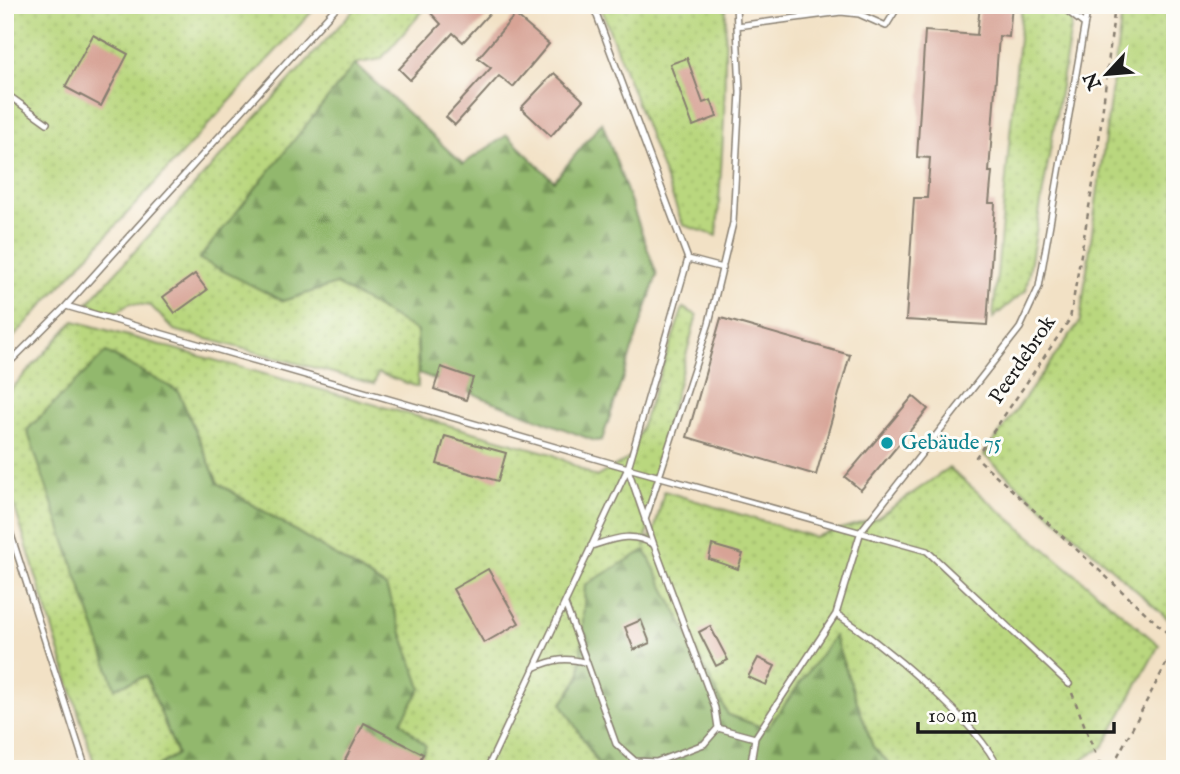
<svg xmlns="http://www.w3.org/2000/svg" width="1180" height="774" viewBox="0 0 1180 774" font-family="'IM FELL English',serif">
<style>
.grass{fill:url(#grass-dots);stroke:#6a7a4d;stroke-width:2}
.forest{fill:url(#forest-firs);stroke:#576a44;stroke-width:2}
.building{fill:#d7a395}
.lines{fill:none;stroke-linecap:round;stroke-linejoin:round}
.service-casing{stroke:#877e70;stroke-width:8}
.minor-casing{stroke:#877e70;stroke-width:13}
.path{stroke:#877e70;stroke-width:2.5;stroke-dasharray:5 5;stroke-linecap:butt}
.service{stroke:#fff;stroke-width:5}
.minor{stroke:#fff;stroke-width:10}
.culture-dot{fill:#0f9aa8;stroke:#fdfcf7;stroke-width:2.5}
.labels{text-anchor:middle;dominant-baseline:central;stroke-width:6;stroke-linejoin:round;paint-order:stroke}
.street-label{font-size:21px;fill:#1c1c1c;stroke:#fdfcf7}
.culture-label{font-size:21px;fill:#0d838f;stroke:#fdfcf7;text-anchor:start}
</style>
<defs>
<pattern id="grass-dots" width="8" height="8" patternUnits="userSpaceOnUse" patternTransform="scale(1.75)"><rect width="8" height="8" fill="#b9d77e"/><path d="M2 2h.1M6 6h.1" fill="none" stroke="#9eb86c" stroke-width="1.8" stroke-linecap="round"/></pattern>
<pattern id="forest-firs" width="22" height="20" patternUnits="userSpaceOnUse" patternTransform="scale(1.75)"><rect width="22" height="20" fill="#92b86d"/><path d="M5 1l3.5 6h-7zM16 11l3.5 6h-7z" fill="#769559"/></pattern>
</defs>
<rect width="100%" height="100%" fill="#fdfcf7"/>
<filter id="ink" filterUnits="userSpaceOnUse"><feTurbulence type="fractalNoise" baseFrequency=".0143" numOctaves="2"/><feDisplacementMap in="SourceGraphic" scale="14" xChannelSelector="R" yChannelSelector="G"/><feConvolveMatrix kernelMatrix="1 2 1 2 8 2 1 2 1" color-interpolation-filters="sRGB"/></filter>
<filter id="wash" filterUnits="userSpaceOnUse"><feTurbulence type="fractalNoise" baseFrequency=".00686" numOctaves="4" result="noise"/><feDisplacementMap in="SourceGraphic" scale="28" xChannelSelector="R" yChannelSelector="G"/><feGaussianBlur stdDeviation="1.57" result="paint"/><feColorMatrix in="noise" values="0 0 0 0 0 0 0 0 0 0 0 0 0 0 0 0 0 1.4 0 .05"/><feComposite in="paint" operator="in"/></filter>
<g filter="url(#wash)">
<rect width="100%" height="100%" fill="#f2e1c5"/>
<path class="grass" d="M5 5H318L11 340 5 342Z
M358 5H428L381 59 354 64 283 301 336 284 417 331 418 387 378 373 374 384 174 330 151 306 130 303 113 315 88 303Z
M600 5H726L724 120 717 236 683 225Z
M1022 5H1075L1026 290 993 318Z
M1123 5H1175V625L984 455 1080 321Z
M683 308 697 315 658 458 645 547 655 528 664 491 814 537 877 518 949 468 1159 645 1103 747 1067 769H895L873 747 834 637 767 729 728 715 645 551 585 585 580 676 562 703 597 762 605 769H415L401 722 386 587 218 483 178 391 115 688 146 675 177 755 153 769H96L5 476V396L74 321 552 454 596 477 631 457Z"/>
<path class="forest" d="M355 64 463 164 507 135 554 181 602 122 657 275 602 440 595 441 419 373 417 331 336 284 283 301 199 259Z
M106 352 178 391 218 483 386 587 421 688 401 722 426 746 415 769H153L177 754 146 676 115 688 27 430Z
M645 550 728 715 767 729 834 636 873 747 895 769H605L597 762 562 704 580 676 585 585Z"/>
<g id="blocks">
<path class="building" d="M434 5H497L463 42 453 33 410 80 399 69 441 24 429 11Z
M980 5H1012L1009 37 999 36 989 172H992L989 203H995L987 325 906 320 914 198H927L930 158 917 157 925 31 977 35Z
M515 15 549 44 513 87 499 76 455 125 446 117 491 68 478 58Z
M93 35 128 54 101 106 65 87Z
M687 58 703 103 711 100 717 117 693 126 670 64Z
M554 73 583 100 551 136 521 108Z
M195 274 207 290 175 313 163 297Z
M721 318 850 355 816 475 687 437Z
M441 367 473 378 466 400 434 389Z
M913 396 928 409 861 490 845 477Z
M445 436 506 453 498 481 437 464Z
M712 545 743 554 738 569 709 559Z
M488 569 519 623 484 643 453 589Z
M641 620 650 643 634 650 625 627Z
M710 626 728 660 716 666 699 632Z
M758 658 775 666 766 685 748 677Z
M364 723 423 754 415 769H362L345 760Z"/>
</g>
</g>
<g filter="url(#ink)">
<use href="#blocks" fill-opacity="0" stroke="#877e70" stroke-width="2"/>
<g class="lines">
<defs>
<path id="service" d="M1060 5 1084 24
M737 26 841 12 859 14 886 26 899 5
M5 93 47 123
M688 259 723 268
M66 306 628 468 927 551 1069 684
M5 367 66 306 338 5
M628 469 654 545
M5 516 86 769
M645 520 709 323 733 223 740 92 736 5
M565 604 587 663
M836 614C880 641 979 723 999 769
M534 668C554 659 566 657 587 663L616 744 635 761 656 762 704 744 718 728 715 708 654 545C632 531 614 539 591 546
M718 728 755 738
M487 769 628 468 688 259 593 5
M750 769 755 738 836 614 861 531 1020 328 1039 287 1088 5"/>
<path id="minor" d="M1101 768 1102 769"/>
</defs>
<use href="#service" class="service-casing"/>
<use href="#minor" class="minor-casing"/>
<path class="path" d="M1115 5 1096 166 1070 319 976 457 1175 640
M1072 693 1097 758
M1113 765 1175 647"/>
<use href="#service" class="service"/>
<use href="#minor" class="minor"/>
</g>
</g>
<circle class="culture-dot" cx="887" cy="443" r="7"/>
<g class="labels">
<g class="street-label">
<text transform="translate(1023 360) rotate(-56)">Peerdebrok</text>
</g>
<g class="culture-label">
<text x="901" y="443">Gebäude 75</text>
</g>
</g>
<rect width="1180" height="774" fill="none" stroke="#fdfcf7" stroke-width="28"/>
<g transform="translate(1107 74) rotate(244)" stroke="#fdfcf7" stroke-width="5" paint-order="stroke">
<path d="M0-5L12 26L0 18L-12 26Z" fill="#1c1c1c"/>
<text y="-10" font-size="19" font-weight="bold" text-anchor="middle" fill="#1c1c1c">N</text>
</g>
<path d="M918 722v10h196v-10" fill="none" stroke="#1c1c1c" stroke-width="3.5"/>
<text x="928" y="722" font-size="21" fill="#1c1c1c" stroke="#fdfcf7" stroke-width="5" paint-order="stroke">100 m</text>
</svg>
